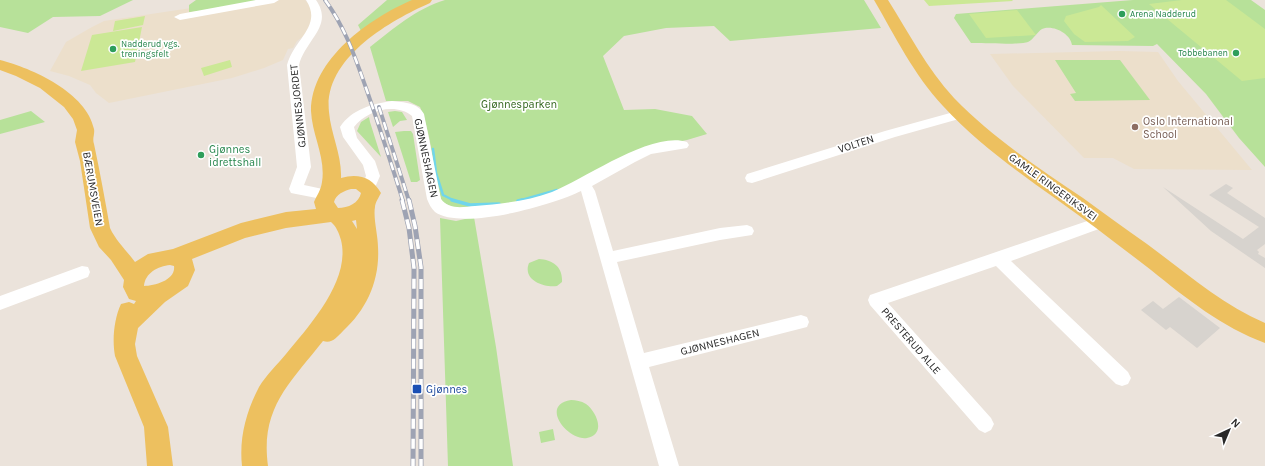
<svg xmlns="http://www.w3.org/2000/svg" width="1265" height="466" viewBox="0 0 1265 466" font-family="Karla,sans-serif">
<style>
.education{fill:#ecdfcb}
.green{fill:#b7e199}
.pitch{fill:#cbe895}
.plaza{fill:#d7d3ce}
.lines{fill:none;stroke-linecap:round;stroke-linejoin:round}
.stream-far1{stroke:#70d5eb;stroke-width:2.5}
.stream{stroke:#70d5eb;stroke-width:3.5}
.minor{fill:#fff;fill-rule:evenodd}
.major{fill:#edc05f;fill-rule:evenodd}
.rail-far1-casing{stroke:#9ea3b3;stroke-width:4}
.rail-casing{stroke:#9ea3b3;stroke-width:5}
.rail-far1{stroke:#fff;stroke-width:2.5;stroke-dasharray:8;stroke-linecap:butt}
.rail{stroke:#fff;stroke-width:3.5;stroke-dasharray:10;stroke-linecap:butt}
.leisure-dot{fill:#2e9e5b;stroke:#fff;stroke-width:1.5}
.education-dot{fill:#8d6e63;stroke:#fff;stroke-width:1.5}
.transit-dot{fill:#1a4fb4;stroke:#fff;stroke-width:1.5}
.labels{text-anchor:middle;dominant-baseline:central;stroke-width:3.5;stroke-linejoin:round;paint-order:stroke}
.far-leisure-label{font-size:9px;fill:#27864d;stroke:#fff;text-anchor:start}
.park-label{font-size:11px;fill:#30641b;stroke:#fff}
.street-label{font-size:11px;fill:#292929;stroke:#fff}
.education-label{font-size:11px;fill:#785e54;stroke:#fff;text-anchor:start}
.leisure-label{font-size:11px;fill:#27864d;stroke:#fff;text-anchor:start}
.transit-label{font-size:11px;fill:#164399;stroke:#fff;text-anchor:start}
</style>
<rect width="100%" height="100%" fill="#ebe3db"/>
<path class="education" d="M245 0H305L312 7 315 12 310 31 297 41 293 48 288 49 283 60 264 68 232 78 109 103 96 93 90 85 69 76 50 71 66 42 92 27 104 21Z
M1119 51 1158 52 1178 81 1252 170 1134 169 1113 158H1084L1013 86 990 54Z"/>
<path class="green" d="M0 0H133L100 16 53 17 28 33 0 27Z
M196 0H261L205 11 189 12V5Z
M387 0H415L362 33 358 25Z
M445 0H864L881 28 730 41 714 26 666 28 624 36 603 56 624 110 655 109 692 116 707 134 687 140 642 149 557 194 521 203 455 208 442 202C432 171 433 137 420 107L408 101H386L370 47C394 28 416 9 445 0Z
M1133 0H1251L1265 10V167L1239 138 1206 94 1157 44 1153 46 1072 45C1071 34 1053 24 1042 29 1037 32 1034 39 1028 42 1020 45 982 43 971 43L954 18 956 14Z
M1055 60H1120L1150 100 1075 101 1070 94 1076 93Z
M31 111 45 122 0 134V120Z
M395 111 402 112 407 120 400 121 393 127 388 112Z
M369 117 370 122 381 157 357 131 361 122Z
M404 131H411L413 134 420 180 417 182H411L395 132Z
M474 217 496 347 513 466H448L440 218 456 221Z
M539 259C553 260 563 267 562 282L557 286C544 288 522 280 529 263Z
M571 400C576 400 581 401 586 404 596 411 607 434 587 438 568 441 539 405 571 400Z
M553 429 555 440 541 443 539 432Z"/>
<path class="pitch" d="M924 0H1012L1013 1 929 6Z
M1182 0H1226L1265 29V78L1242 81 1149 4Z
M1101 5 1135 37 1128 41 1085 42 1074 34 1064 21 1066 16 1099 7Z
M1017 10 1036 35 986 38 969 14Z
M145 16 143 25 113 31 115 21Z
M142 27 135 62 81 71 92 35Z
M230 60 232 67 204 76 201 68Z"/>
<path class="plaza" d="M1226 184 1233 188 1227 193 1265 218V244L1257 250 1259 252 1258 254 1265 258V268L1211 231 1163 187 1243 239 1259 227 1209 195Z
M1179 297 1220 328 1197 348 1170 327 1166 330 1141 310 1153 301 1163 309Z"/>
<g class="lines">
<path class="stream-far1" d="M433 149 436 173 443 195 455 201
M518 201 557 190"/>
<path class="stream" d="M452 200 470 205 499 204
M518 201 522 200"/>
<path class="minor" d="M256 0H279L274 3 180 20 174 17 180 14Z
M306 0H316C334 26 306 39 299 65L311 167 304 185 332 191 334 195 332 199 327 200 296 194 291 193 289 189 297 167 287 65C294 39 323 26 306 0Z
M392 101C404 102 418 103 424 114L441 199C449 210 463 207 475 206 501 204 528 201 552 192 587 178 651 131 687 142L689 145 687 148 651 154 635 162 592 186 595 191 613 251 720 228 747 225 752 227 754 231 752 235 720 240 617 262 644 353 801 315 807 317 809 322 807 327 649 367 679 466H659L581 191C553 205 462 231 435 212 431 208 429 204 427 199L412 116C395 102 366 111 354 127L357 138 375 161 380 176 373 192 368 193 363 192 361 188 366 176 363 165 343 137 340 127C352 109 372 104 392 101Z
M961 110 966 111 967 114 966 117 895 137 752 183 747 182 745 178 747 174 885 131Z
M1102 216 1107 218 1109 222 1107 226 1011 261 1128 372 1131 378 1128 384 1122 386 1116 384 996 266 888 303 991 418 994 424 991 430 985 433 979 430 870 305 868 300 870 295Z
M82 266 88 267 90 272 88 277 0 310V296Z"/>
<path class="major" d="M412 0H432L430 3C389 21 323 59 329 112 331 135 342 155 341 178 358 173 372 177 381 193 379 197 375 203 375 207 373 218 378 235 378 247 380 280 367 309 343 331 337 337 332 344 323 341 290 383 260 408 268 466H242C239 438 246 412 259 387 267 374 277 365 286 354 310 325 351 280 341 240 339 233 336 226 331 222L286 228 245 238 192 259 195 270 188 286 165 302 138 328 135 344 137 356 168 427 173 466H147L144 427 115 356C112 340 114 319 121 304L129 302 134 304 136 301 129 299 123 287 124 280 111 260 99 247 90 228 80 161 75 142 77 130 73 119 64 107 40 88 16 76 0 70V60C32 68 87 93 94 129 95 134 92 139 94 144 100 172 105 200 110 228 116 241 127 251 135 262L148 254 173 249 241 223 286 212 316 209 314 202C317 195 321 190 322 182 326 158 312 135 311 111 311 59 370 18 412 0ZM351 189H356L361 193C359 203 348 208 338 208L334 202C336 194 344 191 351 189ZM356 220 357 229 352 221ZM170 265 174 266C176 280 155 286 144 286 145 273 158 266 170 265Z
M874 0H888C909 33 927 69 954 98 992 137 1038 168 1083 198 1104 213 1125 229 1147 244 1185 272 1221 304 1265 323V343C1222 327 1187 299 1151 270 1133 256 1114 242 1096 228 1044 189 987 154 943 106 914 75 895 36 874 0Z"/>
<defs>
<path id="rail-far1" d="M325 0C345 27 355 57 366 88 379 125 391 163 403 201
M379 107 409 201"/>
<path id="rail" d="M402 200 409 228 414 268 413 466
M409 200 415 226 421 267V466"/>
</defs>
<use href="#rail-far1" class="rail-far1-casing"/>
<use href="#rail" class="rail-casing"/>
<use href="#rail-far1" class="rail-far1"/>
<use href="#rail" class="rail"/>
</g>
<g class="leisure-dot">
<circle cx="1122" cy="14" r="4"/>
<circle cx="113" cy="49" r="4"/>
<circle cx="1236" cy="53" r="4"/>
<circle cx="201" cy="155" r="4"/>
</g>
<circle class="education-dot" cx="1135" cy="127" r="4"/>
<rect class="transit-dot" x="412" y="384" width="10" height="10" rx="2"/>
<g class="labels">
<g class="far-leisure-label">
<text x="1130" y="14">Arena Nadderud</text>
<text x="121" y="44">Nadderud vgs.<tspan x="121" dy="10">treningsfelt</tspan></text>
<text x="1228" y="53" text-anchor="end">Tobbebanen</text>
</g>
<g class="park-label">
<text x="519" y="104">Gjønnesparken</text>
</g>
<g class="street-label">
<text transform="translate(298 106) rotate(-96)">GJØNNESJORDET</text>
<text transform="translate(856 144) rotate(-18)">VOLTEN</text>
<text transform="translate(426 158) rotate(78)">GJØNNESHAGEN</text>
<text transform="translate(1053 187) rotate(36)">GAMLE RINGERIKSVEI</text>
<text transform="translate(93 189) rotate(80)">BÆRUMSVEIEN</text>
<text transform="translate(911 341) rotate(49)">PRESTERUD ALLE</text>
<text transform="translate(720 342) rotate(-14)">GJØNNESHAGEN</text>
</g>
<g class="education-label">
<text x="1143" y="121">Oslo International<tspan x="1143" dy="13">School</tspan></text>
</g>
<g class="leisure-label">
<text x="209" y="149">Gjønnes<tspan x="209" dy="13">idrettshall</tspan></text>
</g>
<g class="transit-label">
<text x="426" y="389">Gjønnes</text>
</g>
</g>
<g transform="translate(1229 430) rotate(44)" stroke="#ffffff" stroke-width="3" paint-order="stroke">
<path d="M0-3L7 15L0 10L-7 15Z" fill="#292929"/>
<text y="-6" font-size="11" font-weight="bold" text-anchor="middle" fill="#292929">N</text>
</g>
</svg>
